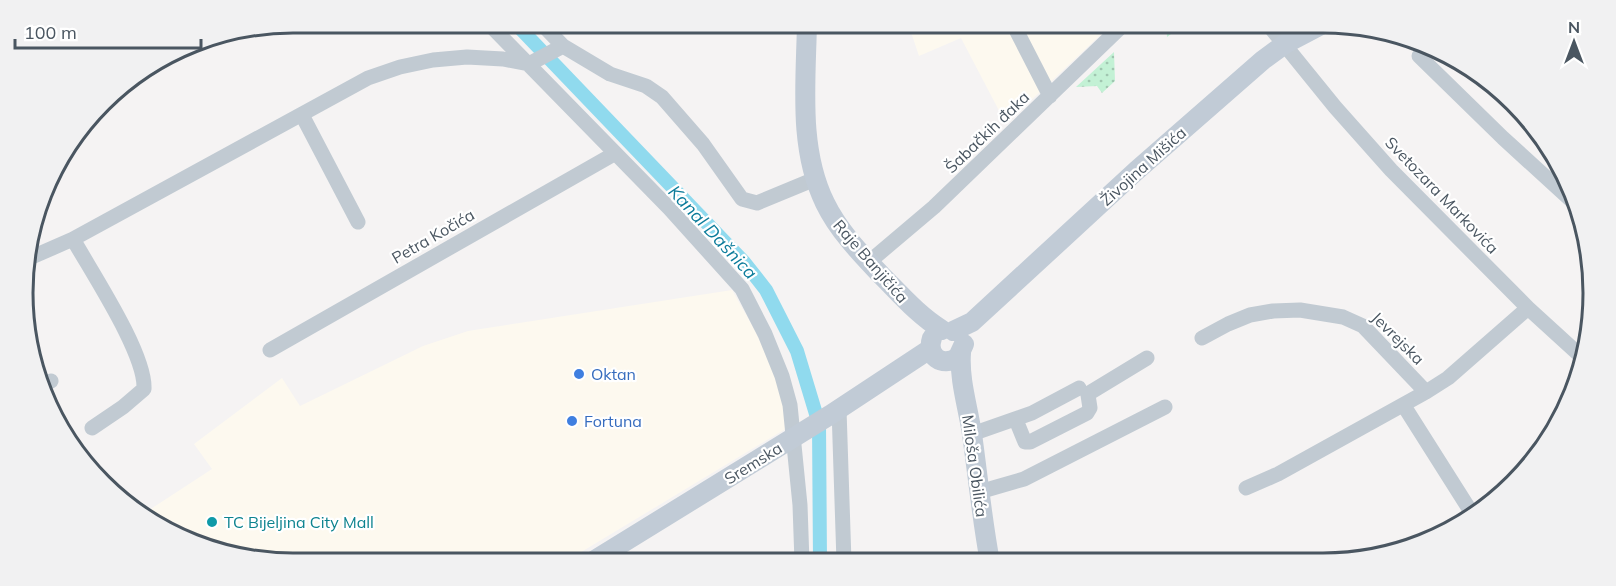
<svg xmlns="http://www.w3.org/2000/svg" width="1616" height="586" viewBox="0 0 1616 586" font-family="Mulish,sans-serif">
<style>
.commercial{fill:#fdf9ef}
.grass{fill:url(#grass-dots)}
.lines{fill:none;stroke-linecap:round;stroke-linejoin:round}
.canal{stroke:#90daee;stroke-width:14}
.minor{stroke:#c1cad2;stroke-width:15}
.secondary{stroke:#c1cbd6;stroke-width:20}
.shop-dot{fill:#3f7fe0;stroke:#fff;stroke-width:2}
.culture-dot{fill:#0f9aa8;stroke:#fff;stroke-width:2}
.labels{text-anchor:middle;dominant-baseline:central;stroke-width:4.5;stroke-linejoin:round;paint-order:stroke}
.street-label{font-size:16px;fill:#4a5661;stroke:#fff}
.shop-label{font-size:16px;fill:#366cbe;stroke:#fff;text-anchor:start}
.culture-label{font-size:16px;fill:#0d838f;stroke:#fff;text-anchor:start}
.water-label{font-size:18px;font-style:italic;fill:#0c7c9b;stroke:#fff}
.rim{fill:none;stroke:#4a5661;stroke-width:3}
</style>
<defs>
<pattern id="grass-dots" width="8" height="8" patternUnits="userSpaceOnUse" patternTransform="scale(1.5)"><rect width="8" height="8" fill="#c3f1d5"/><path d="M2 2h.1M6 6h.1" fill="none" stroke="#a0c6b0" stroke-width="1.8" stroke-linecap="round"/></pattern>
</defs>
<rect width="100%" height="100%" fill="#f5f3f3"/>
<path class="commercial" d="M908 23H1113L1006 124 961 38 919 56Z
M732 290 754 329 776 376 785 402 787 428 563 563H293L223 554 140 516 212 469 194 444 282 378 300 406 423 346 468 331Z"/>
<path class="grass" d="M1166 22H1186V23L1167 37Z
M1114 52 1115 81 1102 93 1097 86 1076 87Z"/>
<g class="lines">
<path class="canal" d="M514 22 744 262 766 290 797 351 819 424 820 562"/>
<path class="minor" d="M487 22 669 208 742 289 765 334 782 376 790 405 800 505 802 562
M540 22 563 46 610 74 646 86 662 97 703 144 742 199 757 203 815 179
M1012 22 1050 96
M1266 22 1335 107 1391 170 1528 308 1585 360
M1419 56 1503 138 1572 201
M302 115 358 222
M73 239C92 273 146 354 144 389L123 407 92 428
M25 260 73 239 368 78 400 67 433 60 467 57 503 59 529 64 563 46
M869 262 934 207 1126 22
M1202 338 1228 324 1250 315 1273 311 1300 310 1343 317 1363 326 1426 392
M270 350 614 154
M42 386 51 381
M1404 406 1473 515
M839 409 844 562
M1016 420 1025 442H1030L1087 413 1090 408 1088 395 1091 392 1147 358
M972 434 1032 413 1079 388
M1246 488 1278 474 1426 392 1448 378 1528 308
M979 492 1024 479 1165 407"/>
<path class="secondary" d="M807 22C806 82 798 148 825 203 838 230 860 253 881 275 901 295 918 315 942 330
M953 331 972 322 1136 171 1263 60 1285 44 1325 23
M932 338C926 356 942 368 958 357L964 344
M961 353C959 380 968 407 972 434 978 477 982 520 990 562
M590 563 830 415 930 349"/>
</g>
<g class="shop-dot">
<circle cx="579" cy="374" r="6"/>
<circle cx="572" cy="421" r="6"/>
</g>
<circle class="culture-dot" cx="212" cy="522" r="6"/>
<g class="labels">
<g class="street-label">
<text transform="translate(987 132) rotate(-44)">Šabačkih đaka</text>
<text transform="translate(1143 166) rotate(-42)">Živojina Mišića</text>
<text transform="translate(1442 195) rotate(46)">Svetozara Markovića</text>
<text transform="translate(433 236) rotate(-30)">Petra Kočića</text>
<text transform="translate(871 261) rotate(49)">Raje Banjičića</text>
<text transform="translate(1398 338) rotate(45)">Jevrejska</text>
<text transform="translate(753 463) rotate(-32)">Sremska</text>
<text transform="translate(975 466) rotate(82)">Miloša Obilića</text>
</g>
<g class="shop-label">
<text x="591" y="374">Oktan</text>
<text x="584" y="421">Fortuna</text>
</g>
<g class="culture-label">
<text x="224" y="522">TC Bijeljina City Mall</text>
</g>
<g class="water-label">
<text transform="translate(713 232) rotate(47)">Kanal Dašnica</text>
</g>
</g>
<path d="M0 0H1616V586H0ZM293 33H1323A260 260 0 0 1 1583 293V293A260 260 0 0 1 1323 553H293A260 260 0 0 1 33 293V293A260 260 0 0 1 293 33Z" fill="#f1f1f2" fill-rule="evenodd"/>
<path class="rim" d="M293 33H1323A260 260 0 0 1 1583 293V293A260 260 0 0 1 1323 553H293A260 260 0 0 1 33 293V293A260 260 0 0 1 293 33Z"/>
<g transform="translate(1574 42)" stroke="#ffffff" stroke-width="4.5" paint-order="stroke">
<path d="M0-4.5L10 22L0 15L-10 22Z" fill="#4a5661"/>
<text y="-9" font-size="16" font-weight="bold" text-anchor="middle" fill="#4a5661">N</text>
</g>
<path d="M15 39v9h186v-9" fill="none" stroke="#4a5661" stroke-width="3"/>
<text x="24" y="39" font-size="18" fill="#4a5661" stroke="#ffffff" stroke-width="4.5" paint-order="stroke">100 m</text>
</svg>
